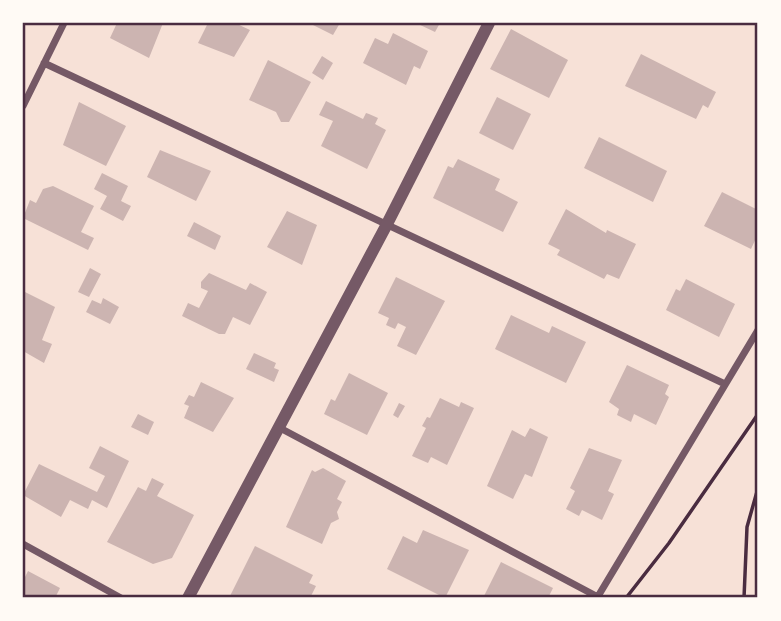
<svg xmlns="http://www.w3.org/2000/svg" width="781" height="621" viewBox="0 0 781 621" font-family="'PT Sans Narrow',sans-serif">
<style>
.building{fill:#ccb4b1}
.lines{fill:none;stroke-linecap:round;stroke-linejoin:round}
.path{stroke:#4a2c40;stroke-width:3.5}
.minor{stroke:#755966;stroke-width:7}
.tertiary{stroke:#755966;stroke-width:12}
.neatline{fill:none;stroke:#4a2c40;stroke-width:2.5}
</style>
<rect width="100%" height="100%" fill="#f7e1d7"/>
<path class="building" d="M117 23H163L149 58 110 38Z
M208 23H235L250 30 234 57 198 43Z
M309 23H340L333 35Z
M416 23H440L435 32Z
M511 29 568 60 549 98 490 69Z
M393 33 428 51 420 69 414 66 406 85 363 63 375 38 388 44Z
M641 54 716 92 708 108 703 105 696 119 625 86Z
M322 56 333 63 323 80 312 73Z
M268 60 311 82 289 122H281L276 112 249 100Z
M497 97 531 114 513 150 479 133Z
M326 101 363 119 366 113 369 114 378 118 375 124 386 130 367 169 321 146 333 121 319 115Z
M79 102 126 126 106 166 63 145Z
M599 137 667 171 653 202 584 168Z
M160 150 211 171 196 201 147 177Z
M458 159 500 179 495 190 518 202 503 232 433 198 448 166 453 168Z
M102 173 128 186 121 201 131 206 123 221 100 209 107 196 94 189Z
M53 186 94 206 81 232 94 238 88 250 23 218 30 200 36 203 43 189Z
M722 192 758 210V234L751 249 704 226Z
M566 209 606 233 607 230 636 244 619 279 607 274 604 279 557 255 560 250 548 244Z
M287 211 317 225 302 265 267 247Z
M194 222 221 236 215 250 187 236Z
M90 268 101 274 89 297 78 292Z
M209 273 246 290 250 283 267 292 250 325 233 317 225 334H219L182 316 188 303 199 308 208 291 201 288V282Z
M396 277 445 301 416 355 397 346 406 327 398 323 395 329 386 325 389 318 378 313Z
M686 279 735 304 719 337 666 310 676 289 680 291Z
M23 291 55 307 42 340 52 344 44 363 23 351Z
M103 298 119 307 110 324 86 312 92 300 101 304Z
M511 315 549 333 552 326 586 342 566 383 495 349Z
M254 353 276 363 274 368 279 370 274 382 246 369Z
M627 365 669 385 665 394 669 397 656 425 634 414 631 422 617 415 619 409 609 402Z
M349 373 388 393 367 435 324 414 331 399 335 401Z
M201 382 234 398 213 432 184 418 189 406 184 404 189 395 194 397Z
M440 398 459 407 461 402 474 408 447 465 431 457 428 463 412 456 426 428 422 426 427 417 430 418Z
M399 403 405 406 398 418 393 415Z
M138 414 154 422 148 435 131 427Z
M530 428 548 437 532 477 525 474 513 499 487 486 512 430 525 437Z
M100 446 129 461 107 508 92 500 88 509 70 500 61 517 23 495 39 464 97 492 105 476 89 468Z
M589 448 622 460 608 491 614 494 602 520 582 510 579 516 566 509 575 491 570 488Z
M323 468 346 481 337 499 342 502 337 512 339 519 331 523 322 544 286 527 312 470 315 472Z
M152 478 164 484 157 496 194 515 172 558 153 564 107 542 138 487 146 491Z
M423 530 469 550 445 598 387 569 403 536 417 543Z
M255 546 313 575 309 583 316 586 310 598H278L271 595 270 598H229Z
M501 562 553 588 548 598H483Z
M28 571 60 588 55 598H23V581Z"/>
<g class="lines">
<path class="path" d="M626 598 669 543 758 414
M744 598 747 527 758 488"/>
<path class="minor" d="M44 63 725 384
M23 106 64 23
M280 428 598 597
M23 544 121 598
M597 598 758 330"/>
<path class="tertiary" d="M188 598 386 226 489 23"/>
</g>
<rect width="781" height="621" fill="none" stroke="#fffaf5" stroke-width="49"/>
<rect x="24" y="24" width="732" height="572" class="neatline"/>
</svg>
